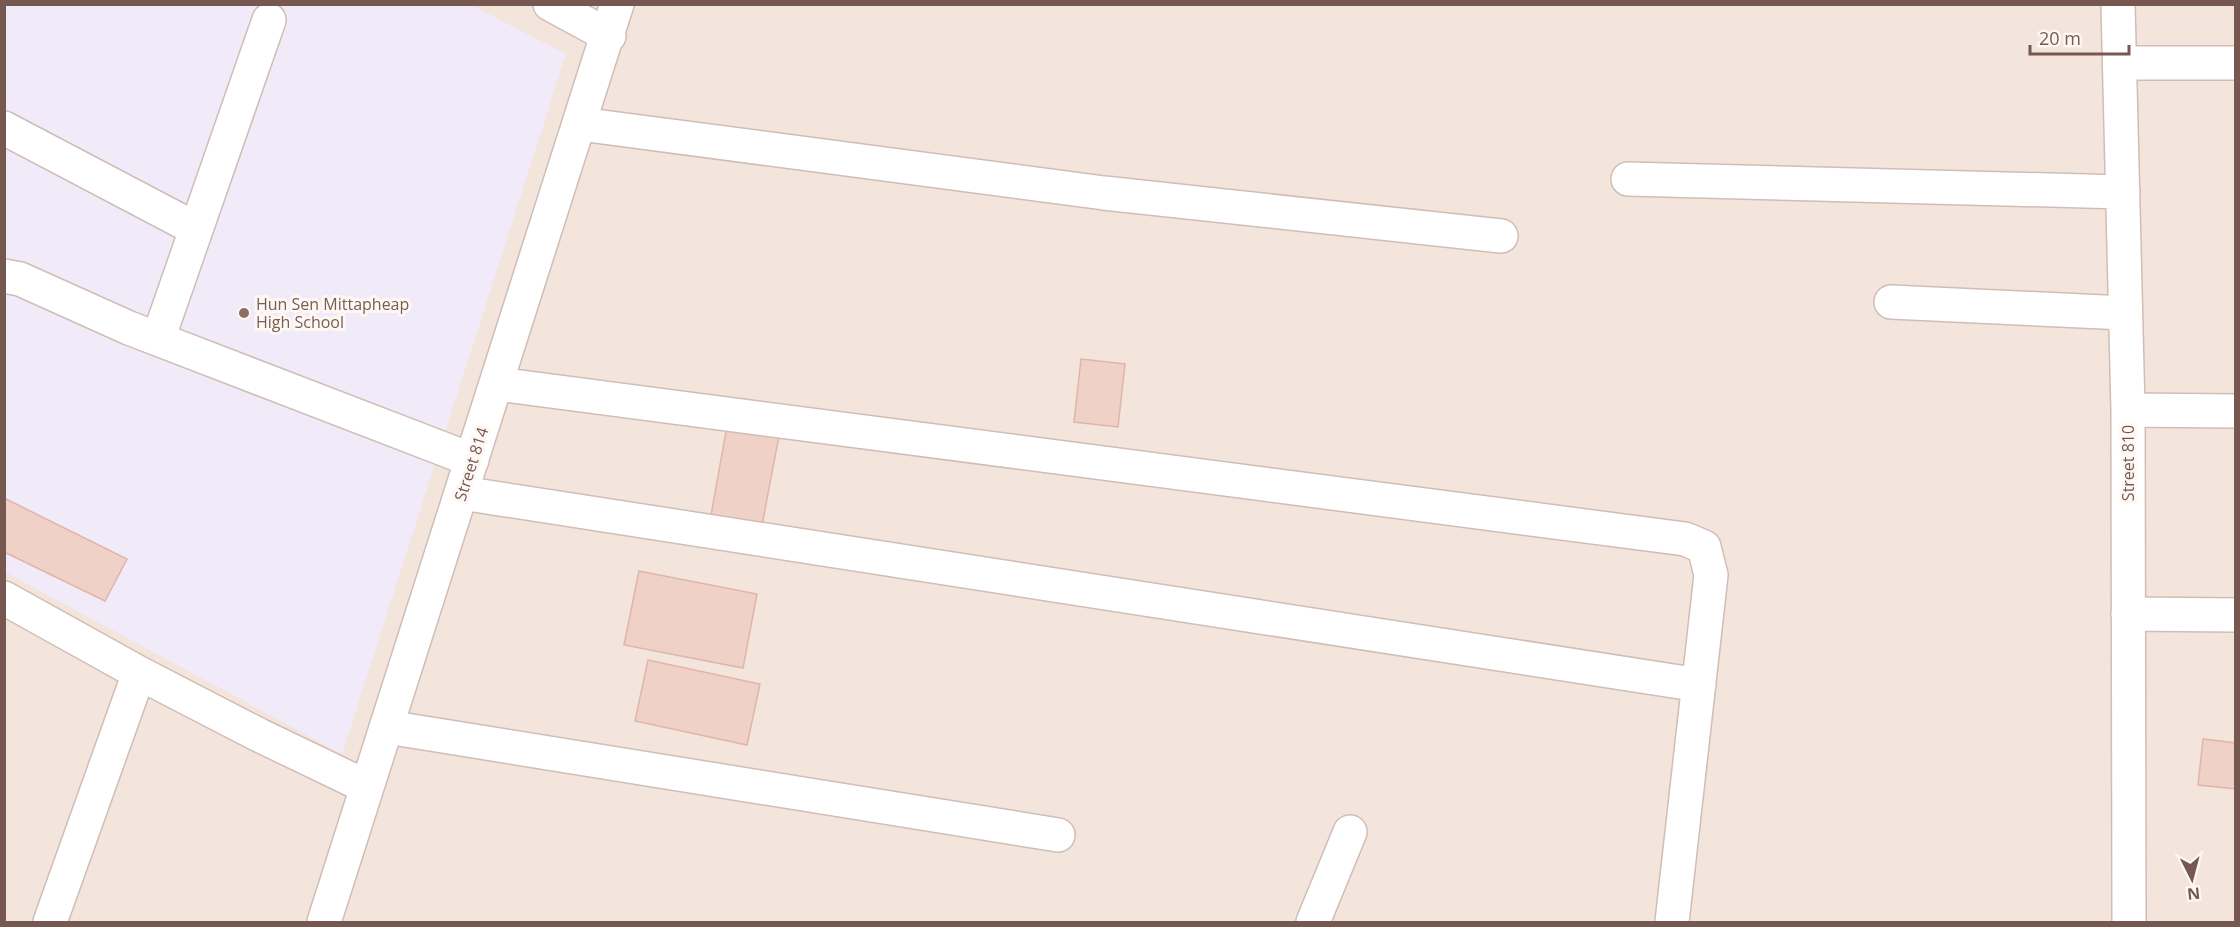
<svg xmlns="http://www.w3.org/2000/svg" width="2240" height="927" viewBox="0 0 2240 927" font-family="'Open Sans',sans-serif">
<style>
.residential{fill:#f3e5dc}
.education{fill:#f1eaf8}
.building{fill:#efd1c7;stroke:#e0b5a9;stroke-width:1.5}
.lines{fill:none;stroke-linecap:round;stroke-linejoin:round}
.minor-casing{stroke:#d0bdb6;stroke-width:36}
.minor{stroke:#fff;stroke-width:33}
.education-dot{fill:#8d6e63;stroke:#fef8f4;stroke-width:2}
.labels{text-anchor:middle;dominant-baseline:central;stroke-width:6;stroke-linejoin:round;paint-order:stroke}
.education-label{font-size:16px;fill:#785e54;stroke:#fef8f4;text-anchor:start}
.street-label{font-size:16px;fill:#765851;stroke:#fef8f4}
</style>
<rect width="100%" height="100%" fill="#fbf4ed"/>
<path class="residential" d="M5 5H2235V922H5Z"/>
<path class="education" d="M4 5H471L566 54 342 754 5 572Z"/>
<path class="building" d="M1081 359 1125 364 1118 427 1074 422Z
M727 426 779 436 762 525 711 515Z
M4 498 127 559 105 601 4 552Z
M639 571 757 594 743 668 624 645Z
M648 660 760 684 747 745 635 721Z
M2203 739 2236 743V789L2198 785Z"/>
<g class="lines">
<defs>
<path id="minor" d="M550 4 609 36
M2118 4 2128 410 2129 922
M2120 63H2236
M580 124 1104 193 1501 236
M4 128 196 229
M1628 179 2123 192
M4 276 20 279 129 328 472 460
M1891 302 2125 313
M158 339 269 20
M497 384 1685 539 1704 547 1711 575 1672 922
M2128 410 2236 411
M462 493 1699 685
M4 598 139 673 259 735 367 787
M2128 614 2236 615
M387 727 1058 835
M50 922 139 673
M324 922 617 4
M1313 922 1350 832"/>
</defs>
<use href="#minor" class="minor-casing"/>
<use href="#minor" class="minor"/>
</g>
<circle class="education-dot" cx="244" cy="313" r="6"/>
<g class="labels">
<g class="education-label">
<text x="256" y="304">Hun Sen Mittapheap<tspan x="256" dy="18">High School</tspan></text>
</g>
<g class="street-label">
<text transform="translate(2128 463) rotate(-90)">Street 810</text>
<text transform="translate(471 464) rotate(-72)">Street 814</text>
</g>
</g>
<rect width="2240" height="927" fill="none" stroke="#765851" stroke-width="12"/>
<g transform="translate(2192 879) rotate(174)" stroke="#fef8f4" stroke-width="4.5" paint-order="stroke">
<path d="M0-4.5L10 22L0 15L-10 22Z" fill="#765851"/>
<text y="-9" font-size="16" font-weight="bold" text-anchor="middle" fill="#765851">N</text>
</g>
<path d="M2030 45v9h99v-9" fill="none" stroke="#765851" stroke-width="3"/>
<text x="2039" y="45" font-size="18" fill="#765851" stroke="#fef8f4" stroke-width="4.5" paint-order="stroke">20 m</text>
</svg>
